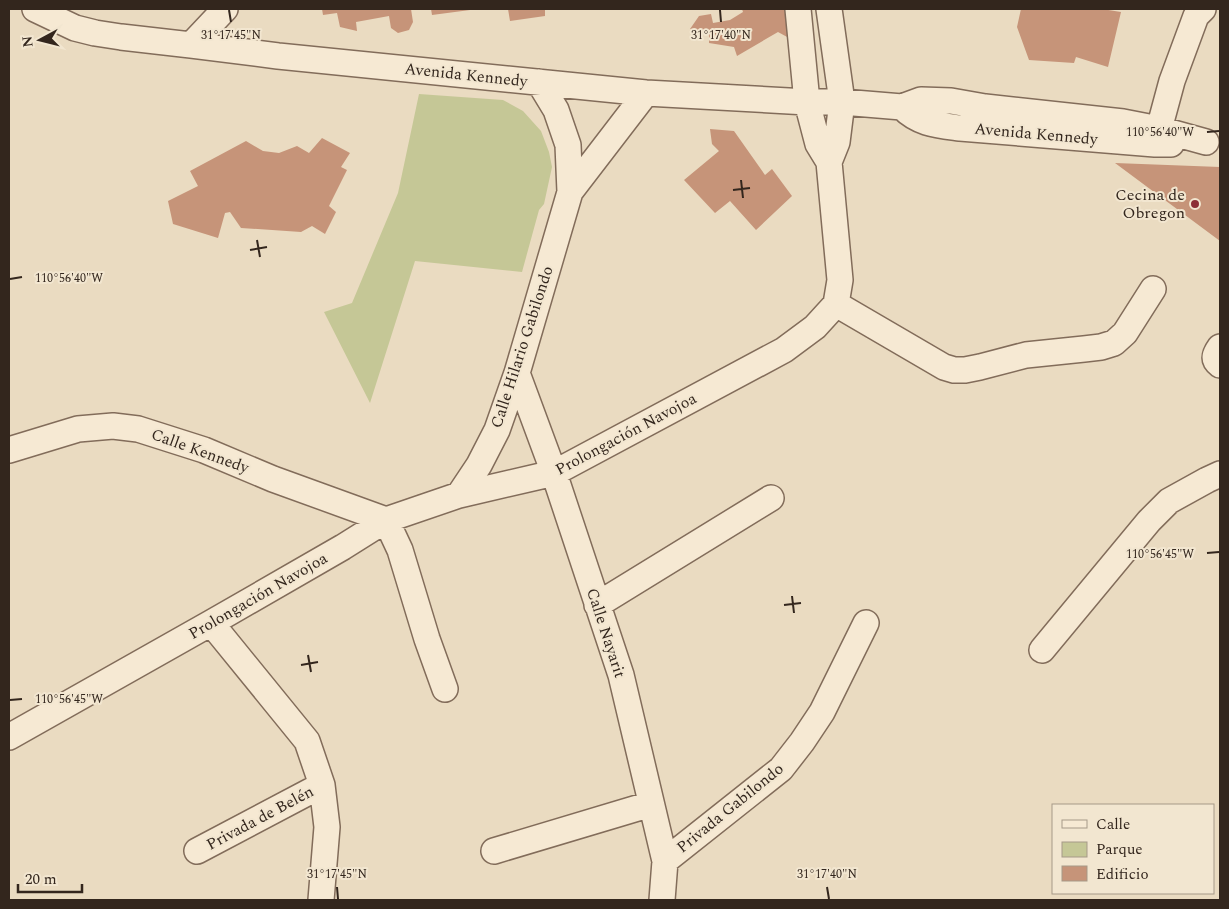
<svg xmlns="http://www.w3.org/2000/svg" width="1229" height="909" viewBox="0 0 1229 909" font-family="Spectral,serif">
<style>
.green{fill:#c5c796}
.building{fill:#c69479}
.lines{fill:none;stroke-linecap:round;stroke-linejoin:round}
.minor-casing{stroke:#826c5a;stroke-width:28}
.minor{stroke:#f6e9d3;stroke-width:25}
.ticks{fill:none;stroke:#33261d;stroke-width:2}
.poi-dot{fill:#8d2e35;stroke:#f2e6d0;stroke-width:2}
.labels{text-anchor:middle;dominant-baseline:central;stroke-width:4;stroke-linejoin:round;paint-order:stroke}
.street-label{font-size:16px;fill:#33261d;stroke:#f2e6d0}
.poi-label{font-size:16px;fill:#33261d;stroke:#f2e6d0;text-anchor:end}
.ticks-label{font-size:12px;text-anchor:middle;fill:#33261d;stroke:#f2e6d0;stroke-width:4;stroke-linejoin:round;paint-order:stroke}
</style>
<rect width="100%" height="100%" fill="#eadbc1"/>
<path class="green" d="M419 94 503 100 523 111 541 131 549 152 552 167 544 204 539 210 522 272 415 261 370 403 324 312 352 303 398 193Z"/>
<path class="building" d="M322 9H411L413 22 409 30 398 33 391 28 389 16 356 22 357 31 340 27 337 13 323 15Z
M431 9H470V10L432 15Z
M508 9H545V16L510 21Z
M742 9H793L789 38 778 32 737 56 734 47 709 43V34L690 29 699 16 711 14 713 23 730 20 743 12Z
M1021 9H1102L1121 12 1108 67 1076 57 1074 63 1029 60 1017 27Z
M710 129 734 131 765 175 772 169 792 196 756 230 730 201 715 213 684 180 719 151 712 144Z
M322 138 350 153 341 167 347 170 329 206 336 212 325 234 312 226 301 232 241 228 230 212 225 213 218 238 173 224 168 201 198 186 190 171 246 141 263 151 279 153 297 146 309 153Z
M1115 163 1220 167V241Z"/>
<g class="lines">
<defs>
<path id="minor" d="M35 9 75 28 95 33 121 37 191 45 278 56 646 93 807 102H842L902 107 921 100 951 101 985 107 1123 122 1159 129 1206 142
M191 45 225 9
M539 82 556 110 568 145 570 192
M902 107C919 124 937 125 960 128L1155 144H1171
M1155 144 1172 81 1196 16 1203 9
M829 162 837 142 842 102 829 9
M836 304 944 367 954 370H965L980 367 1026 355 1084 349 1101 347 1114 343 1125 333 1153 289
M1220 347C1215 354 1212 359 1220 365
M517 373 554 473 621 675 665 861 662 900
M9 450 78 429 113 426 138 429 204 450 273 479 386 520 400 550 427 639 445 689
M459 495 479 465 497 430 517 373 570 192 646 93
M597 605 771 498
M211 623 307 741 322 785 327 827 321 900
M1042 650 1149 521 1169 501 1207 480 1220 474
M9 737 211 623 343 547 386 520 459 495 554 473 784 350 815 327 836 304 840 280 829 162 818 144 807 102 798 9
M197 851 322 785
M494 851 651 804
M665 861 781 769 802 742 822 712 866 623"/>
</defs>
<use href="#minor" class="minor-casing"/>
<use href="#minor" class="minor"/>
</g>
<path class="ticks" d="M229 10 231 22M720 10 721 22M1207 132 1219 131M741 180 743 198M733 190 750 188M257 240 260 257M250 250 267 247M10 279 22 277M1207 553 1219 552M792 596 794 613M784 605 801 603M308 655 311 672M301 665 318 662M10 700 22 699M337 887 338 899M827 887 829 899"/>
<circle class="poi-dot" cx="1195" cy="204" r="5"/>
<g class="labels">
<g class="street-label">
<text transform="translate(466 75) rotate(6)">Avenida Kennedy</text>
<text transform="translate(1036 134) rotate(5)">Avenida Kennedy</text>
<text transform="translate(522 347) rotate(-72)">Calle Hilario Gabilondo</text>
<text transform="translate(626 434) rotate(-28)">Prolongación Navojoa</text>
<text transform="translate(200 451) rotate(20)">Calle Kennedy</text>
<text transform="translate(258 596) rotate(-30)">Prolongación Navojoa</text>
<text transform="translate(606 633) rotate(72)">Calle Nayarit</text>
<text transform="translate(730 808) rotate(-39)">Privada Gabilondo</text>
<text transform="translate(260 818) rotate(-28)">Privada de Belén</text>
</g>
<g class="poi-label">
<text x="1185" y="195">Cecina de<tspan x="1185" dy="18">Obregon</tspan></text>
</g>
</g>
<g class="ticks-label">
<text x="231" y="39">31°17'45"N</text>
<text x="721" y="39">31°17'40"N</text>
<text x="1160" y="136">110°56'40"W</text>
<text x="69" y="282">110°56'40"W</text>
<text x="1160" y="558">110°56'45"W</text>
<text x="69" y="703">110°56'45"W</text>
<text x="337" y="878">31°17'45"N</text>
<text x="827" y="878">31°17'40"N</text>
</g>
<rect width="1229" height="909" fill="none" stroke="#33261d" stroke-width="20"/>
<rect x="1052" y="804" width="162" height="90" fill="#f2e6d0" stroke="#a69988"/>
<rect x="1062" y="820" width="25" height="8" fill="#f6e9d3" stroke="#a69988"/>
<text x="1096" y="829" font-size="15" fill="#33261d">Calle</text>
<rect x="1062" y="842" width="25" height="15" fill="#c5c796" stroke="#a69988"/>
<text x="1096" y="854" font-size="15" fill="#33261d">Parque</text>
<rect x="1062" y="866" width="25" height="15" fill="#c69479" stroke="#a69988"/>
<text x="1096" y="879" font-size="15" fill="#33261d">Edificio</text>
<g transform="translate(40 40) rotate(263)" stroke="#f2e6d0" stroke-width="4" paint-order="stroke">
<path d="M0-4L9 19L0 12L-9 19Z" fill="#33261d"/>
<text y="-8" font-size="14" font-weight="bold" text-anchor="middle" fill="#33261d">N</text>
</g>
<path d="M18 884v8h64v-8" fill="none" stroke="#33261d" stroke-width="2.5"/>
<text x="25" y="884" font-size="15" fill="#33261d" stroke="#f2e6d0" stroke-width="4" paint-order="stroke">20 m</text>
</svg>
